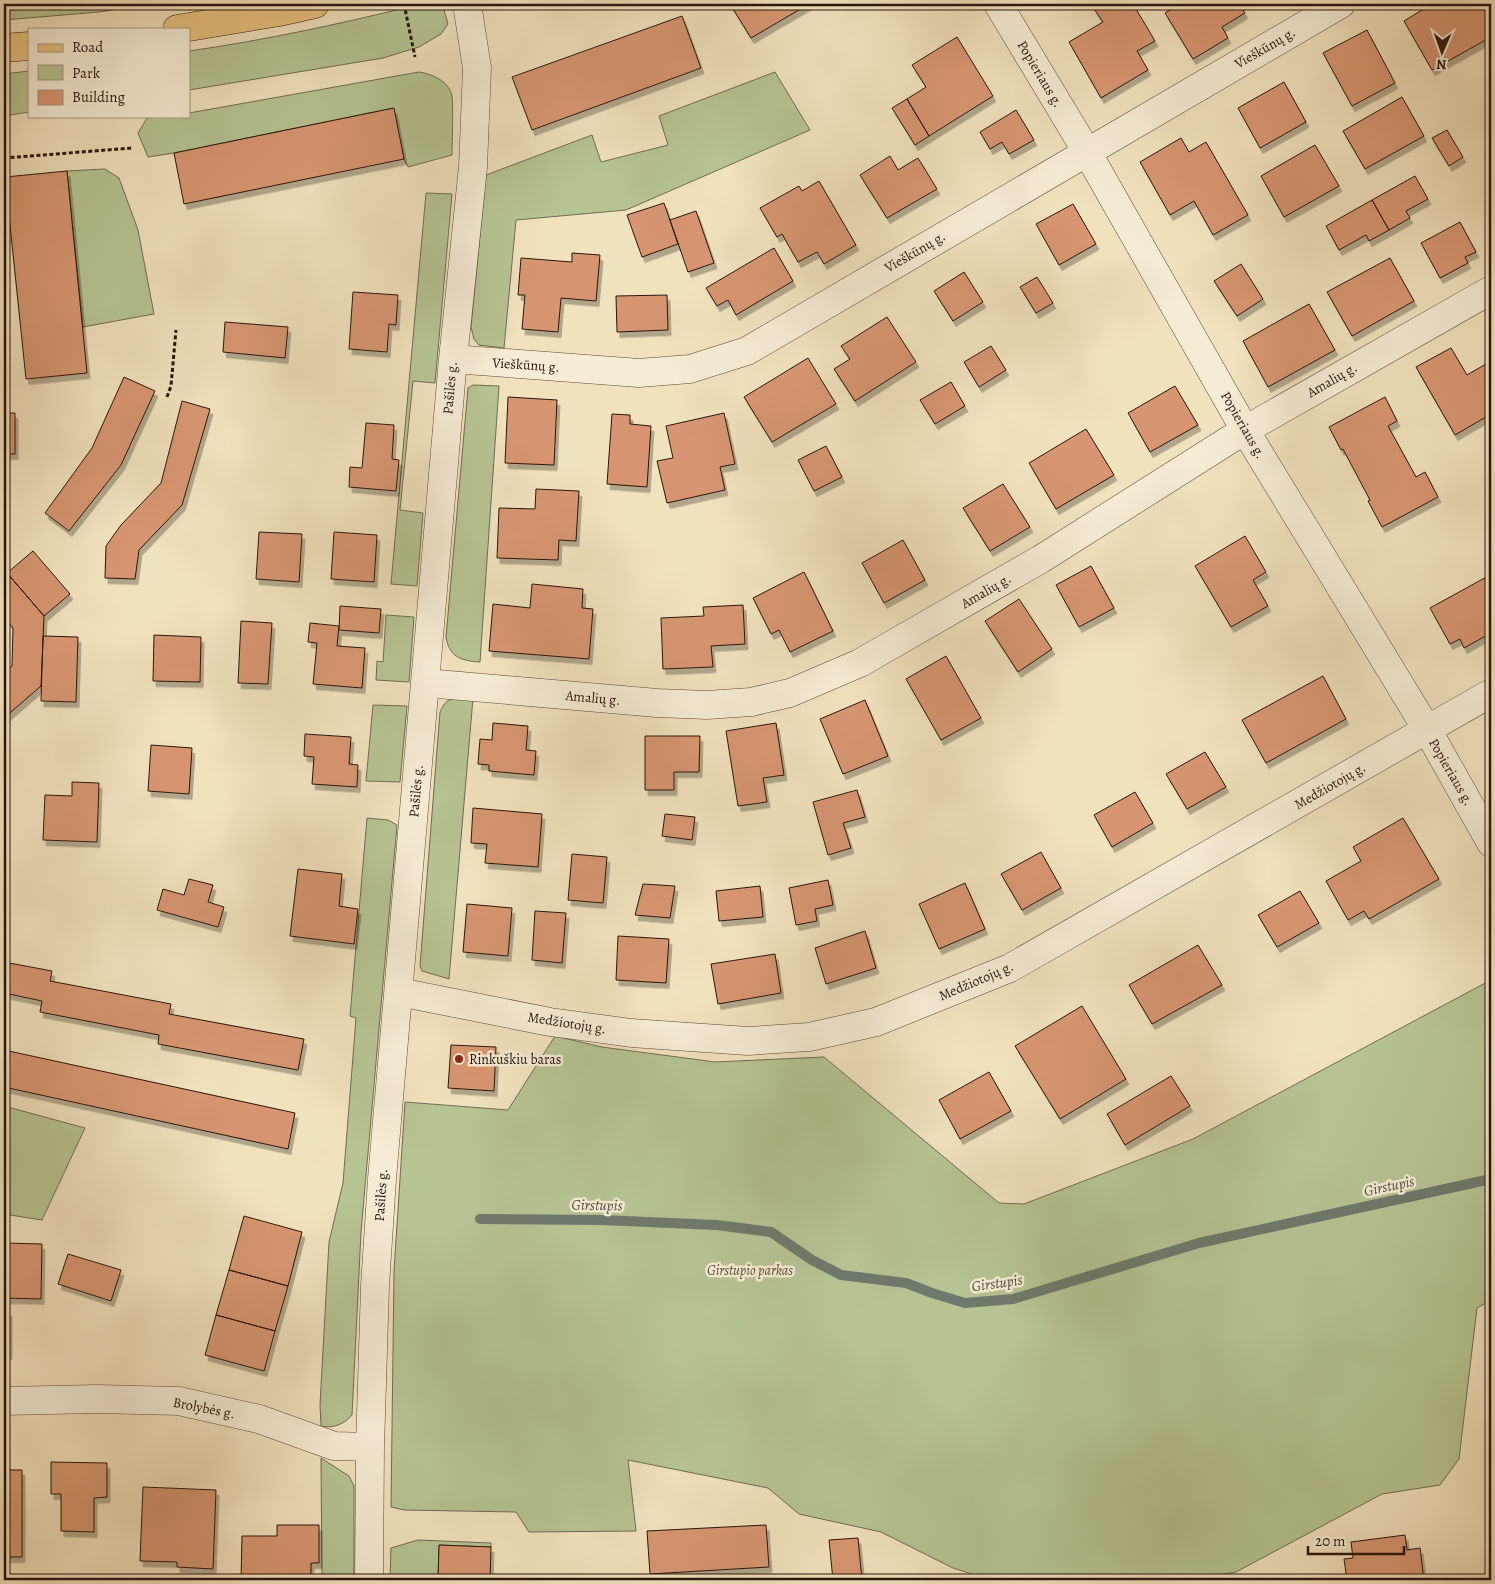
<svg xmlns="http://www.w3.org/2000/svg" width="1495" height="1584" viewBox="0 0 1495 1584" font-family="Alegreya,serif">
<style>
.green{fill:#b6c494;stroke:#706c50}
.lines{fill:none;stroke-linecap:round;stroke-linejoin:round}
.stream{stroke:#6e7a6d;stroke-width:10}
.building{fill:#d79671;stroke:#2a150d;filter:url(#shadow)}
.minor-casing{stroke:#5c4839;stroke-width:29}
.primary-casing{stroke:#2a150d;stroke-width:29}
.path{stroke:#2a150d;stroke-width:3;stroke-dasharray:4 2.5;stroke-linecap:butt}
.minor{stroke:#f6ecd5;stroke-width:28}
.primary{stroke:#e8c17f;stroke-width:28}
.poi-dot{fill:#8f2418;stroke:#f6ecd5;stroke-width:2}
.labels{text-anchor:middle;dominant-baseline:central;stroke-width:5;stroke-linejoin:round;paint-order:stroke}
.street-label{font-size:14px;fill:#2a150d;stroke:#f6ecd5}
.poi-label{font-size:14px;fill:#2a150d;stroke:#f6ecd5;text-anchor:start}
.park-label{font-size:14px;font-style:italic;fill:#5b523c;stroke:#f6ecd5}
.water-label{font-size:15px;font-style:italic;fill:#525045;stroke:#f6ecd5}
</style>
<defs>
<filter id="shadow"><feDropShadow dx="3" dy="5.5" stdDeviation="0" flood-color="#0004"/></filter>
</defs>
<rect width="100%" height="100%" fill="#f1e2be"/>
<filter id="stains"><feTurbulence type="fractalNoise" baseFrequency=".004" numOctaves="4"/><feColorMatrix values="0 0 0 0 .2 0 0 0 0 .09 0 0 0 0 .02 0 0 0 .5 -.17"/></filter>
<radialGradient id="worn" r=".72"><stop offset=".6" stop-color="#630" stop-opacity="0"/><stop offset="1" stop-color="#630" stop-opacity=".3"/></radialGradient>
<path class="green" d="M49 4H150L99 12 4 20V7Z
M421 4H435L444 10 448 24 441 34 419 47 383 58 189 90V51C267 40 344 23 421 4Z
M29 71V112L4 116V74Z
M419 72C431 74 445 79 451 92 454 98 452 144 452 155L408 167 404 159 393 108 174 153 148 157 138 133 147 118 162 116H189V113Z
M775 72 810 130 626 210 516 220 504 348 479 345 474 339 471 327 486 175 592 135 601 162 668 145 659 116Z
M105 169 119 178 138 230 154 314 83 327 67 171Z
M426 193 452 194 435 383 413 381 400 510 423 513 417 586 391 584Z
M473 385 499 386 480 662C460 661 449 656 446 637L468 388Z
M386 615 414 617 409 682 376 680 377 661 383 662Z
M468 697 473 698 449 979 422 971 420 966 440 712C447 696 452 699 468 697Z
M373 705 407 706 400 782 366 781Z
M367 818 388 820 397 825 361 1232 352 1415C345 1424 332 1429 321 1426L320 1405 329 1242 343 1183 356 1018 350 1016Z
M1491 980V1300L1477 1308 1459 1459 1440 1485 1382 1494 1236 1572 1190 1580H991L953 1568 881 1532 799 1514 768 1488 628 1460 636 1531 529 1532 516 1512 404 1510 391 1507 394 1271 405 1102 508 1110 555 1036 602 1047 715 1062 824 1057 999 1203 1024 1204 1193 1139Z
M4 1106 85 1128 42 1220 4 1214Z
M321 1458 349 1476 354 1486V1580H322Z
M418 1540 491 1543V1547L439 1545 438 1580H390L391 1548Z"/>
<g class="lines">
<path class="stream" d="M480 1219 602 1220 717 1225 771 1232 812 1260 841 1275 906 1283 932 1293 965 1303 1013 1299 1199 1243 1491 1179"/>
</g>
<path class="building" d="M730 4H809L751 38Z
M1103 4H1133L1155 41 1137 51 1148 70 1101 98 1069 42 1103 22 1094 9Z
M1180 4H1239L1245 13 1222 27 1228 38 1193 59 1165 13Z
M1432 4H1487L1491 11V37L1432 70 1404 21Z
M682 16 701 68 532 130 512 77Z
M1367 30 1395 83 1352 106 1323 53Z
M957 37 993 96 929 136 907 99 926 87 912 65Z
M1284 82 1306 122 1260 148 1238 108Z
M1402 97 1424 136 1365 169 1343 131Z
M907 99 929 136 915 145 892 108Z
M394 108 404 159 184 204 174 153Z
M1016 110 1034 140 1009 154 1002 142 990 149 980 132Z
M1447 130 1463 157 1449 166 1432 138Z
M1181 138 1189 152 1206 142 1248 215 1213 235 1194 201 1170 215 1140 162Z
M1315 145 1339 186 1284 217 1261 176Z
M890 156 898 170 918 158 937 189 887 218 860 175Z
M67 171 87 373 26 379 5 177Z
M1415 176 1428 199 1406 211 1410 218 1389 230 1372 200Z
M819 181 856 245 824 264 817 252 798 262 782 234 777 237 760 208 799 186 802 191Z
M1372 200 1389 230 1369 241 1366 235 1339 250 1326 226Z
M664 203 678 244 642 257 627 215Z
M1073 204 1096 244 1059 265 1036 224Z
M696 211 714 263 688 272 670 220Z
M1460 222 1476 252 1465 257 1468 263 1440 278 1421 243Z
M774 248 793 281 736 315 728 300 717 306 706 288Z
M572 253 600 255 596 301 561 298 558 332 522 329 525 295H518L521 258 572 262Z
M1390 258 1414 301 1352 336 1327 292Z
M1241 264 1263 299 1237 316 1214 281Z
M964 272 983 302 953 321 934 291Z
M1037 277 1053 303 1036 313 1020 287Z
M353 292 398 295 396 325 389 324 387 352 349 349Z
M667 295 668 330 617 332 616 296Z
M1309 304 1335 350 1268 387 1243 341Z
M887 317 916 362 855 401 834 369 850 359 841 346Z
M225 322 288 327 285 358 223 352Z
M991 346 1006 370 979 387 964 362Z
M1451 348 1467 375 1491 361V414L1455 435 1416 367Z
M808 358 836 404 772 442 744 397Z
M124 377 155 391 121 465 69 531 45 513 92 448Z
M951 382 965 406 935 424 920 400Z
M1175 386 1198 425 1150 452 1128 413Z
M508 397 557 400 554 465 505 463Z
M1385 397 1397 421 1388 426 1416 477 1425 472 1438 497 1382 527 1368 501 1370 500 1343 449 1341 450 1329 427Z
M182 401 210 409 182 505 139 550 135 579 105 578 106 546 121 525 161 483Z
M4 413H15V454H4Z
M724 413 735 464 720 467 725 490 667 503 657 461 673 458 666 426Z
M612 414 630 415V424L651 426 647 487 607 484Z
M366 423 394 425 392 459 399 460 396 491 349 487 350 467 362 468Z
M1086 429 1114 475 1056 509 1029 463Z
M826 446 842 477 814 491 798 460Z
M1003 484 1030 527 990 551 963 508Z
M536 489 579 491 576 541 559 540 558 560 497 558 499 508 535 509Z
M259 532 302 534 299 582 256 579Z
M334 532 377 535 374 582 331 579Z
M1245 536 1266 572 1253 580 1268 606 1231 627 1195 566Z
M903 540 925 580 884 603 862 563Z
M33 551 70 594 44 616 7 573Z
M1091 566 1114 608 1079 627 1056 585Z
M804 572 833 631 790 652 779 630 771 634 753 598Z
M4 573H7L44 616 41 686 4 718V674L12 666 13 628 4 617Z
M1490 575 1491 578V633L1464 648 1460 639 1450 644 1430 608Z
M532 584 583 589 582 608 593 609 589 659 489 651 493 604 530 608Z
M1019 599 1052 649 1018 672 985 621Z
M743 605 745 644 711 646 713 667 663 669 661 618 704 616 703 607Z
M340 606 381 609 379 633 339 630Z
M241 621 272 623 268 684 238 683Z
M310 623 339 626 337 646 365 648 362 688 313 684 317 643 308 642Z
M154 635 201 637 200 682 153 681Z
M43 636 78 637 76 702 41 701Z
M946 656 981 718 941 740 906 679Z
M1323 676 1346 719 1266 763 1242 720Z
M865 700 888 756 843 774 820 719Z
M493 723 528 726 526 750 536 751 534 775 489 771V765L478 764 480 739 492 740Z
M776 723 784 775 763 778 767 802 738 806 726 731Z
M305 734 351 737 349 764 358 765 357 787 312 784 314 757 304 756Z
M645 736H700L699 772H674V790H645Z
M151 745 192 748 189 794 148 791Z
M1205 752 1226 787 1187 809 1166 774Z
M72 782 99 783 97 842 43 840 45 795 72 796Z
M857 790 865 817 843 823 851 848 828 855 813 802Z
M1135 792 1153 823 1112 847 1094 815Z
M473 808 542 814 538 867 485 863 487 844 471 843Z
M665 814 695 817 692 840 662 836Z
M1403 818 1439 879 1369 919 1364 911 1348 920 1326 881 1361 861 1353 847Z
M1041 852 1061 888 1022 910 1001 874Z
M572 854 607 857 603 903 568 900Z
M298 869 342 874 339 906 358 909 354 944 290 936Z
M189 879 213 885 208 902 224 907 218 927 157 910 163 889 184 895Z
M828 880 833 905 815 909 817 921 796 925 789 888Z
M965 883 985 929 939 949 919 904Z
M643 884 675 886 670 918 635 915Z
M760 886 763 917 719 921 716 891Z
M1300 891 1319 923 1277 947 1258 915Z
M467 904 512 908 508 956 463 952Z
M535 911 566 913 562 963 532 960Z
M865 931 876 968 826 984 815 948Z
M618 936 669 939 666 983 616 980Z
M1198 945 1222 985 1152 1024 1129 985Z
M775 954 781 993 718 1004 711 964Z
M4 962 52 971 50 981 171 1004 169 1014 304 1039 298 1070 158 1044 159 1035 40 1012 42 1001 4 993Z
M1082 1006 1126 1079 1060 1119 1015 1046Z
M451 1045 496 1047 494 1091 448 1088Z
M4 1050 295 1113 288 1149 4 1087Z
M989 1072 1011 1111 960 1139 939 1100Z
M1171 1076 1190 1106 1125 1145 1107 1114Z
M244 1216 302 1232 288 1286 229 1270Z
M4 1243 42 1244 41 1299 4 1298Z
M68 1254 121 1270 111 1301 58 1284Z
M229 1270 288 1286 275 1331 216 1315Z
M4 1311H9V1354H4Z
M216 1315 275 1331 264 1371 205 1355Z
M51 1462 107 1463V1497L94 1498V1532L61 1531V1494H51Z
M4 1470H22V1557H4Z
M143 1487 216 1490 213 1569 177 1567V1562L140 1561Z
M277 1525H319V1563H311V1580H241L242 1536H277Z
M766 1525 769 1567 650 1574 647 1531Z
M1405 1535 1407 1550 1420 1548 1424 1580H1347L1344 1559 1353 1558 1351 1542Z
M858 1538 862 1580H833L829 1540Z
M439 1545 491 1547 490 1580H438Z"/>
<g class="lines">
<defs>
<path id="minor" d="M998 4 1087 152 1245 430 1428 731 1491 843
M453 359 639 373 690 369 747 351 1341 4
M426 683 657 703 707 705 751 702 790 693 860 663 1041 559 1245 430 1491 290
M399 992 550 1022 631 1033 748 1041 809 1037 876 1022 1010 968 1491 693
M4 1401 97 1399 179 1401 259 1419 334 1446 370 1447
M369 1580 370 1447 375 1286 382 1179 453 359 473 167 477 68 467 4"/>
<path id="primary" d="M177 29 279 12 315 4
M4 48 29 46"/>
</defs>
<use href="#minor" class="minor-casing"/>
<use href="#primary" class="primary-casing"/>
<path class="path" d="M404 4 415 57
M4 158 132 148
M167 397 171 386 176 330"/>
<use href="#minor" class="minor"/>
<use href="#primary" class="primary"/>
</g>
<circle class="poi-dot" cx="459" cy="1059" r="5"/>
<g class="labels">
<g class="street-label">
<text transform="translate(1265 48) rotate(-30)">Vieškūnų g.</text>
<text transform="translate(1040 74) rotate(59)">Popieriaus g.</text>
<text transform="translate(915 252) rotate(-30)">Vieškūnų g.</text>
<text transform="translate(526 365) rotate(4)">Vieškūnų g.</text>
<text transform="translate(1332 380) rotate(-30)">Amalių g.</text>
<text transform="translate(450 388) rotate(-85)">Pašilės g.</text>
<text transform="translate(1243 425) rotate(60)">Popieriaus g.</text>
<text transform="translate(986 591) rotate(-30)">Amalių g.</text>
<text transform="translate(593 698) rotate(5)">Amalių g.</text>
<text transform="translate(1451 772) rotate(60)">Popieriaus g.</text>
<text transform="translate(1330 786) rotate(-30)">Medžiotojų g.</text>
<text transform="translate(416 791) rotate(-85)">Pašilės g.</text>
<text transform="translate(976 981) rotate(-23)">Medžiotojų g.</text>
<text transform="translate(567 1023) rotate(9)">Medžiotojų g.</text>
<text transform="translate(381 1195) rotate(-86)">Pašilės g.</text>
<text transform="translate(204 1408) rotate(11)">Brolybės g.</text>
</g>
<g class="poi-label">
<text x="469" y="1059">Rinkuškiu baras</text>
</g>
<g class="park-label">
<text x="750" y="1270">Girstupio parkas</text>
</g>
<g class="water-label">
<text transform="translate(1389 1186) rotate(-12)">Girstupis</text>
<text transform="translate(597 1205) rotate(1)">Girstupis</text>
<text transform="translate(997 1283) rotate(-8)">Girstupis</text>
</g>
</g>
<rect width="1495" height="1584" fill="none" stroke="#f1e2be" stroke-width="20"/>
<rect x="5" y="5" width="1485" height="1574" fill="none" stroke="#2a150d" stroke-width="2.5"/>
<rect x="10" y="10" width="1475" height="1564" fill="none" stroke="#2a150d"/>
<rect x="28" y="28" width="162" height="90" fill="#f6ecd5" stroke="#a49685"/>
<rect x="38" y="44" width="25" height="8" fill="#e8c17f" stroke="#a49685"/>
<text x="72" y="52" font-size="15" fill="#2a150d">Road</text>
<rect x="38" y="65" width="25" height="15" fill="#b6c494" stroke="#a49685"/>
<text x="72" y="78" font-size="15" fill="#2a150d">Park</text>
<rect x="38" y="90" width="25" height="15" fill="#d79671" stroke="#a49685"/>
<text x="72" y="102" font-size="15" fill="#2a150d">Building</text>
<g transform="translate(1442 52) rotate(182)" stroke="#f6ecd5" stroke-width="4" paint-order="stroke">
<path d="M0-4L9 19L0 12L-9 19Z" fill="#2a150d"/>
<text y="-8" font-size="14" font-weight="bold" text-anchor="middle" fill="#2a150d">N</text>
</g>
<path d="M1308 1546v8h96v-8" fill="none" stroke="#2a150d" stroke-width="2.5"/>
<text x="1315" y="1546" font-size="15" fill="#2a150d" stroke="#f6ecd5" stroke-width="4" paint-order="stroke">20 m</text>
<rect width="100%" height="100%" filter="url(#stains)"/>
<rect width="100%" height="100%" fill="url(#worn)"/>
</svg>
